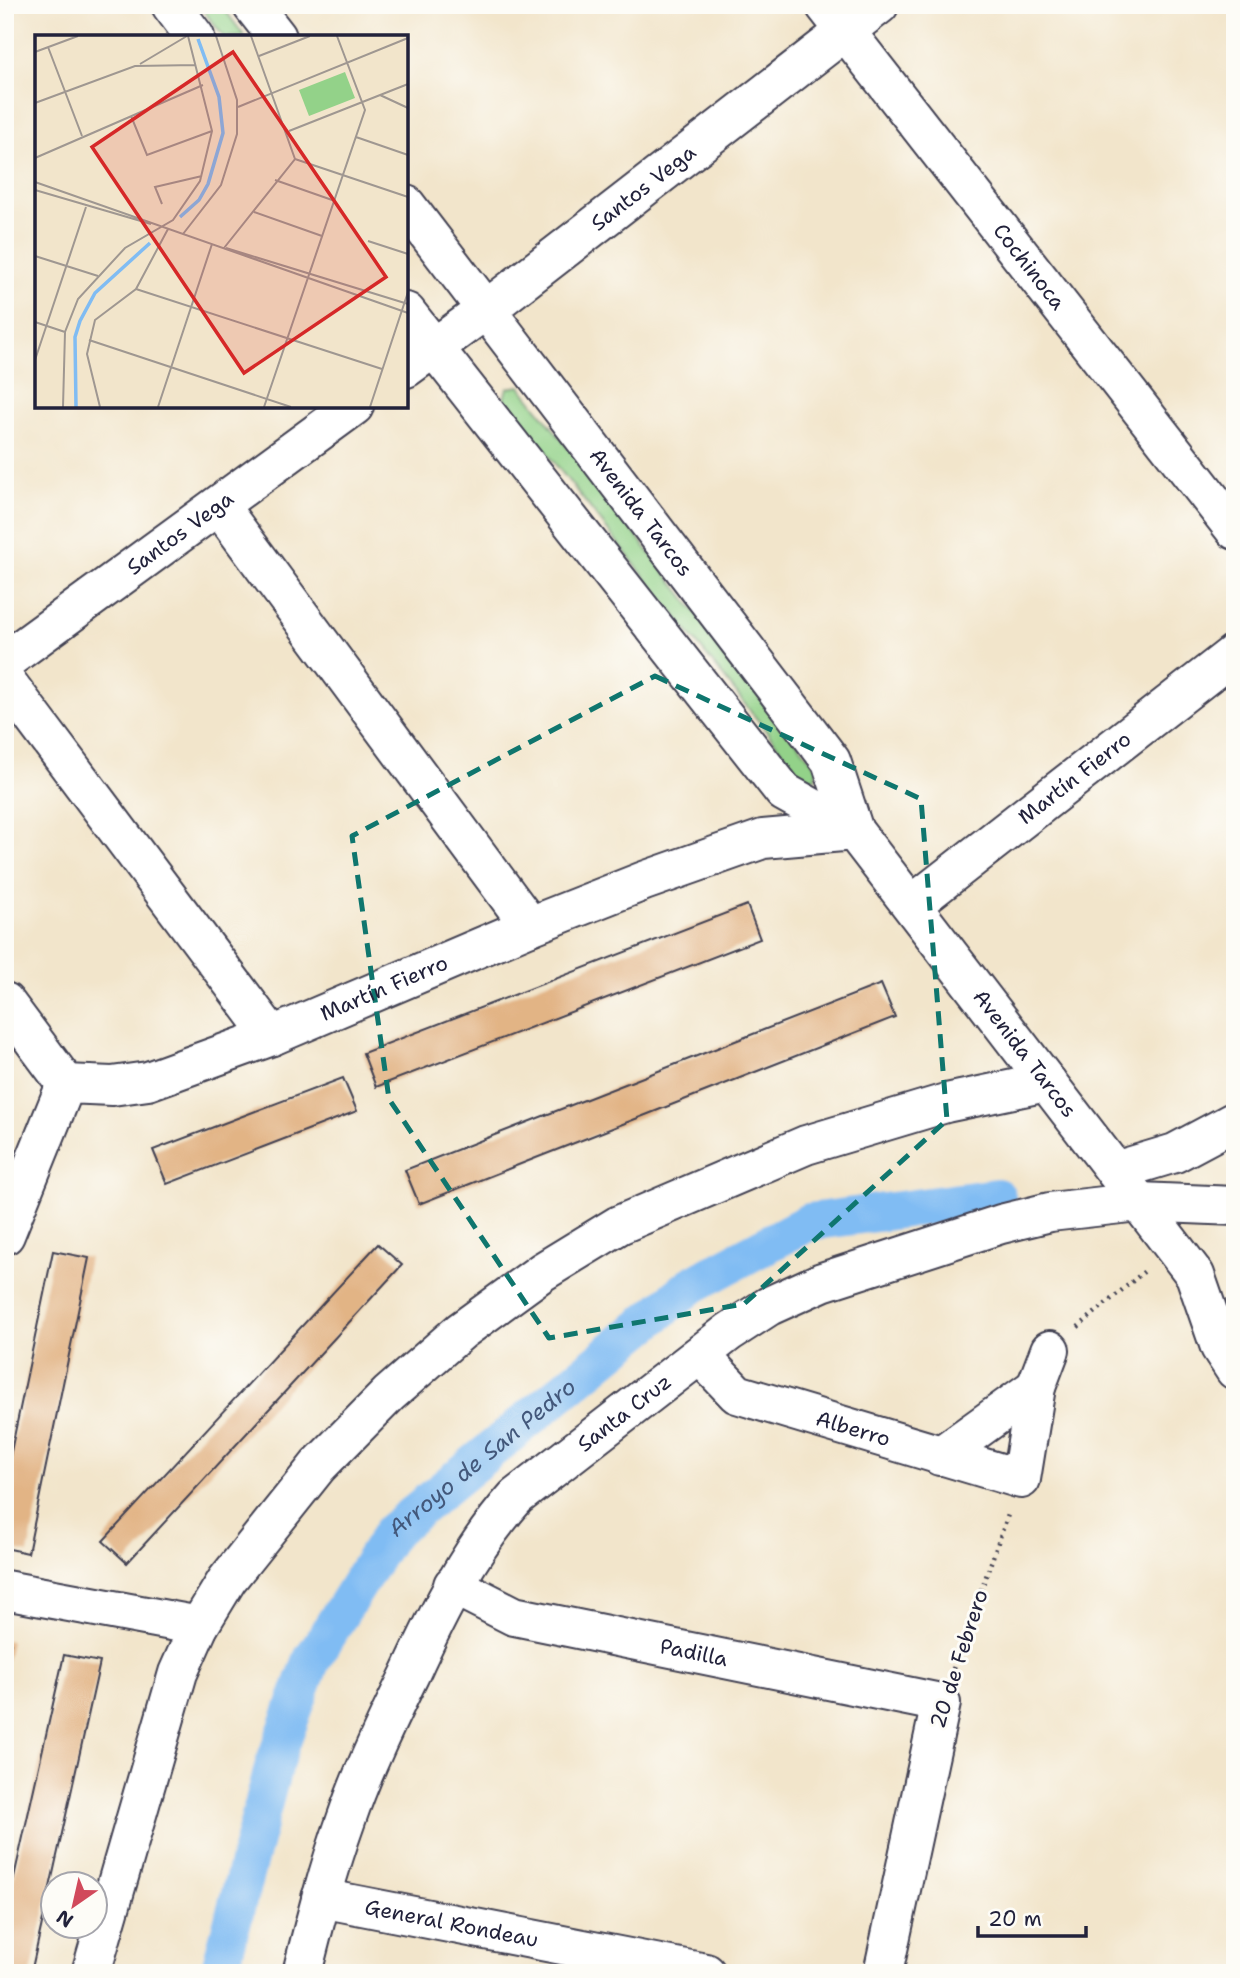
<svg xmlns="http://www.w3.org/2000/svg" width="1240" height="1978" viewBox="0 0 1240 1978" font-family="'Shantell Sans',sans-serif">
<style>
.green{fill:#93d289;stroke:#5a7a62;stroke-width:2}
.lines{fill:none;stroke-linecap:round;stroke-linejoin:round}
.canal{stroke:#80bcf3;stroke-width:38}
.building{fill:#e2b485}
.minor-casing{stroke:#413f51;stroke-width:42}
.path{stroke:#413f51;stroke-width:4.5;stroke-dasharray:2 5;stroke-linecap:butt}
.minor{stroke:#fff;stroke-width:38}
.marked{fill:none;stroke:#0f766e;stroke-width:5;stroke-dasharray:14 9;stroke-linejoin:round}
.labels{text-anchor:middle;dominant-baseline:central;stroke-width:6;stroke-linejoin:round;paint-order:stroke}
.street-label{font-size:21px;fill:#22223b;stroke:#fdfcf7}
.water-label{font-size:23px;font-style:italic;fill:#43587b;stroke:#fdfcf7}
.inset-river{fill:none;stroke:#80bcf3;stroke-width:3.5}
.inset-road{fill:none;stroke:#9f9791;stroke-width:2}
.view{fill:#d62828;fill-opacity:0.15;stroke:#d62828;stroke-width:3.5}
.inset-edge{fill:none;stroke:#22223b;stroke-width:3.5}
</style>
<rect width="100%" height="100%" fill="#fdfcf7"/>
<filter id="ink" filterUnits="userSpaceOnUse"><feTurbulence type="fractalNoise" baseFrequency=".0143" numOctaves="2"/><feDisplacementMap in="SourceGraphic" scale="14" xChannelSelector="R" yChannelSelector="G"/><feConvolveMatrix kernelMatrix="1 2 1 2 8 2 1 2 1" color-interpolation-filters="sRGB"/></filter>
<filter id="wash" filterUnits="userSpaceOnUse"><feTurbulence type="fractalNoise" baseFrequency=".00686" numOctaves="4" result="noise"/><feDisplacementMap in="SourceGraphic" scale="28" xChannelSelector="R" yChannelSelector="G"/><feGaussianBlur stdDeviation="1.57" result="paint"/><feColorMatrix in="noise" values="0 0 0 0 0 0 0 0 0 0 0 0 0 0 0 0 0 1.4 0 .05"/><feComposite in="paint" operator="in"/></filter>
<g filter="url(#wash)">
<rect width="100%" height="100%" fill="#f2e5cb"/>
<path class="green" d="M199 5H221L245 37H224Z
M520 386 817 768 815 779 801 775 504 399 507 388Z"/>
<g class="lines">
<path class="canal" id="s1" d="M219 1973 274 1764 312 1659 391 1532 692 1285 809 1222 997 1197"/>
</g>
<g id="blocks">
<path class="building" d="M747 905 760 939 376 1087 363 1053Z
M881 984 895 1017 419 1204 405 1170Z
M343 1078 357 1111 167 1184 153 1150Z
M378 1244 402 1265 127 1563 103 1541Z
M53 1251 89 1258 28 1553 5 1548V1480Z
M5 1640 11 1641 6 1663H5Z
M64 1655 100 1662 31 1973H5V1917Z"/>
</g>
</g>
<g filter="url(#ink)">
<use href="#blocks" fill-opacity="0" stroke="#413f51" stroke-width="2"/>
<g class="lines">
<defs>
<g id="minor">
<path d="M171 5 195 37"/>
<path d="M252 5 277 37"/>
<path id="s2" d="M825 5 1235 530"/>
<path id="s3" d="M406 205 831 761 854 831 1195 1275 1220 1347 1235 1370"/>
<path d="M406 312 784 792 854 831"/>
<path id="s4" d="M406 368 487 309 879 5"/>
<path d="M219 506 530 926"/>
<path id="s5" d="M5 661 354 406"/>
<path d="M5 680 272 1036"/>
<path id="s6" d="M913 904 1235 653"/>
<path d="M5 1002 66 1084"/>
<path d="M1115 1171 1175 1153 1235 1121"/>
<path id="s7" d="M5 1235 66 1084 112 1086 148 1081 272 1036 530 926 644 881 763 839 854 831"/>
<path id="s8" d="M700 1355 737 1394 1021 1479 1036 1387 1050 1350"/>
<path d="M940 1456 1036 1387"/>
<path id="s9" d="M453 1585 514 1616 941 1703 883 1973"/>
<path d="M5 1590 199 1626"/>
<path id="s10" d="M321 1898 706 1973"/>
<path d="M91 1973 178 1673 199 1626 227 1580 318 1466 389 1394 461 1331 542 1272 619 1225 806 1145 946 1103 1047 1082"/>
<path id="s11" d="M302 1973C315 1921 328 1870 346 1820 363 1770 387 1721 410 1674 439 1611 470 1549 516 1497L729 1332 769 1306 822 1282 1001 1224 1050 1212 1139 1202 1235 1206"/>
</g>
</defs>
<use href="#minor" class="minor-casing"/>
<path class="path" d="M1078 1327 1147 1269
M953 1669 1009 1512"/>
<use href="#minor" class="minor"/>
</g>
</g>
<path class="marked" d="M655 676 921 799 947 1120 744 1304 549 1338 389 1099 352 836Z"/>
<g class="labels">
<g class="street-label">
<text stroke="none"><textPath href="#s4" startOffset="298">Santos Vega</textPath></text>
<text stroke="none"><textPath href="#s2" startOffset="332">Cochinoca</textPath></text>
<text stroke="none"><textPath href="#s3" startOffset="387">Avenida Tarcos</textPath></text>
<text stroke="none"><textPath href="#s5" startOffset="217">Santos Vega</textPath></text>
<text stroke="none"><textPath href="#s6" startOffset="205">Martín Fierro</textPath></text>
<text stroke="none"><textPath href="#s7" startOffset="499">Martín Fierro</textPath></text>
<text stroke="none"><textPath href="#s3" startOffset="1054">Avenida Tarcos</textPath></text>
<text stroke="none"><textPath href="#s11" startOffset="663">Santa Cruz</textPath></text>
<text stroke="none"><textPath href="#s8" startOffset="175">Alberro</textPath></text>
<text stroke="none"><textPath href="#s9" startOffset="252">Padilla</textPath></text>
<text transform="translate(959 1659) rotate(-72)">20 de Febrero</text>
<text stroke="none"><textPath href="#s10" startOffset="133">General Rondeau</textPath></text>
</g>
<g class="water-label">
<text stroke="none"><textPath href="#s1" startOffset="595">Arroyo de San Pedro</textPath></text>
</g>
</g>
<g transform="translate(35 35)">
<rect width="373" height="373" fill="#f2e5cb"/>
<path d="M310 37 320 63 274 81 264 55Z" fill="#93d289"/>
<path class="inset-river" d="M145 182 164 165 173 149 188 98 184 62 163 4M41 372 40 302 45 286 60 258 115 208"/>
<path class="inset-road" d="M13 12 47 101M0 17 43 1M224 21 275 1M105 29 152 1M345 60 373 73M0 68 100 31 161 30M203 72 373 3M96 81 112 120 177 96M254 96 373 49M321 102 373 120M0 123 168 50M260 124 373 162M240 145 300 166M0 147 373 278M0 155 116 189M127 169 120 152 167 141M219 177 287 201M148 199 186 150 202 99V65L181 1M333 206 373 219M189 213 260 124 216 1M191 213 373 269M0 221 63 241M101 254 347 334M0 287 30 297M54 305 256 372M0 325 51 172M28 372 30 297 43 264 90 213 138 185 165 146 177 96 153 1M65 372 52 319 60 285 101 254 133 194M123 372 177 209M229 372 330 75 302 1M335 372 373 257"/>
<path class="view" d="M198 17 351 242 209 338 57 112Z"/>
<rect width="373" height="373" class="inset-edge"/>
</g>
<rect width="1240" height="1978" fill="none" stroke="#fdfcf7" stroke-width="28"/>
<g transform="translate(74 1905) rotate(214)"><circle r="33" fill="#fdfcf7" stroke="#a5a5ac" stroke-width="2"/>
<path d="M0-5L12 26L0 18L-12 26Z" fill="#d1495b"/>
<text y="-10" font-size="19" font-weight="bold" text-anchor="middle" fill="#22223b">N</text>
</g>
<path d="M978 1926v10h108v-10" fill="none" stroke="#22223b" stroke-width="3.5"/>
<text x="988" y="1926" font-size="21" fill="#22223b" stroke="#fdfcf7" stroke-width="5" paint-order="stroke">20 m</text>
</svg>
